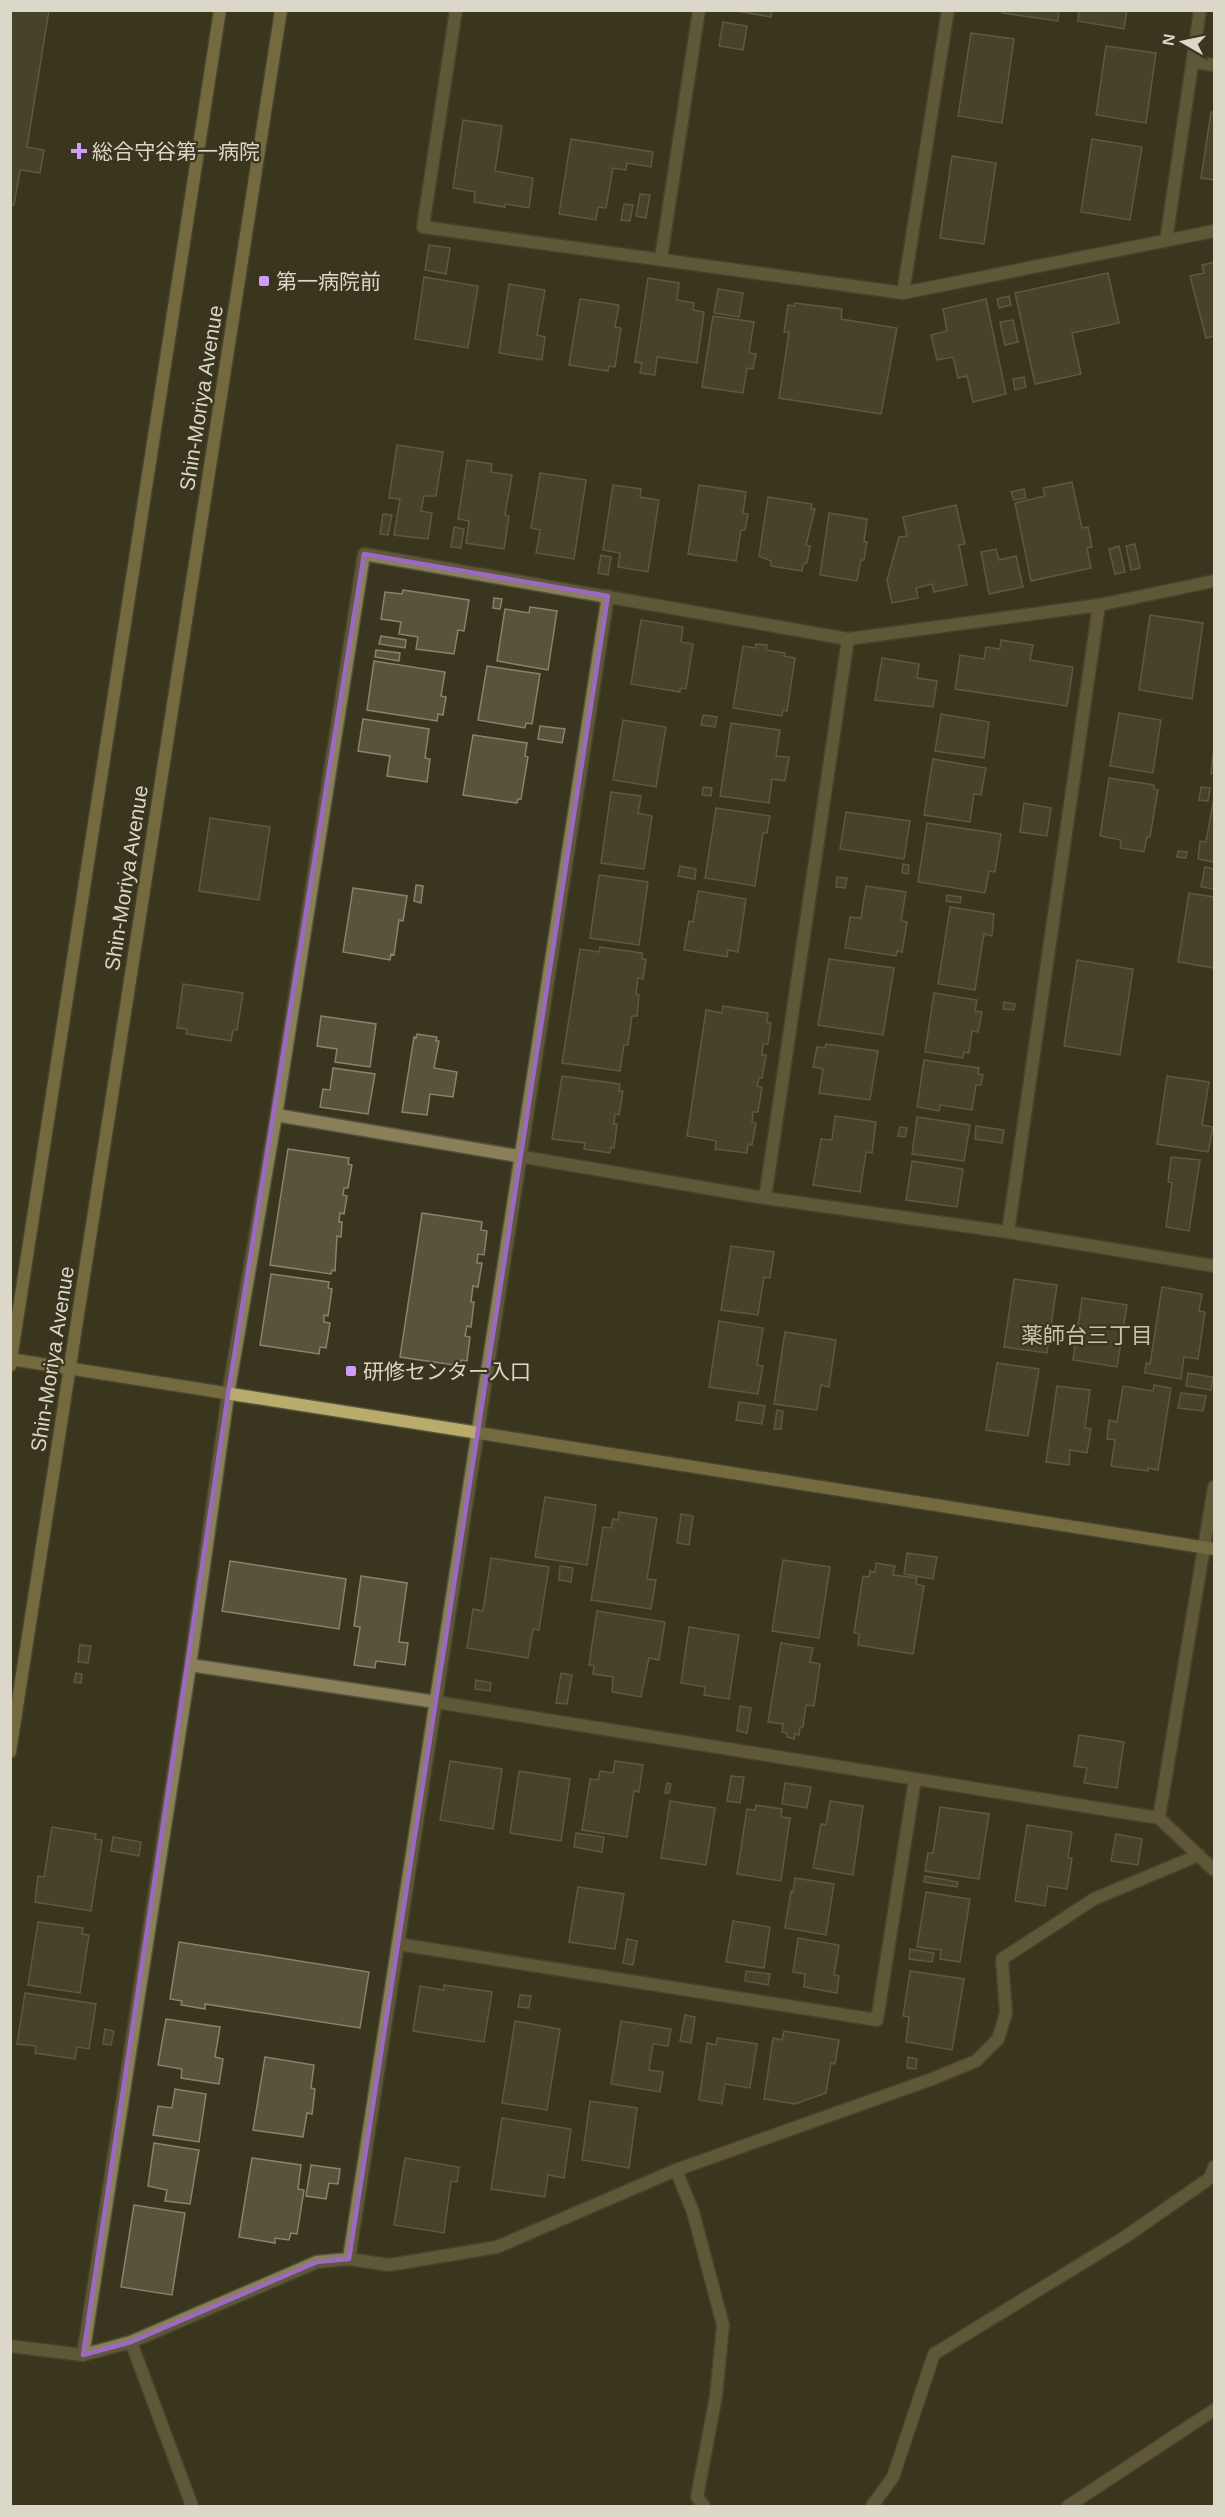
<svg xmlns="http://www.w3.org/2000/svg" width="1225" height="2517" viewBox="0 0 1225 2517" font-family="Arial,'Noto Sans JP',sans-serif">
<style>
.building{fill:#58533a;stroke:#898369;stroke-width:1.5}
.lines{fill:none;stroke-linecap:round;stroke-linejoin:round}
.street-casing{stroke:#57523d;stroke-width:15}
.secondary-casing{stroke:#57523d;stroke-width:15}
.street{stroke:#89805a;stroke-width:12}
.secondary{stroke:#b9ab6c;stroke-width:12}
.marked{fill:none;stroke:#9d68c3;stroke-width:4.5;stroke-linejoin:round}
.poi-dot{fill:#d09dff;stroke:#3a351e;stroke-width:2}
.labels{text-anchor:middle;dominant-baseline:central;stroke-width:4.5;stroke-linejoin:round;paint-order:stroke}
.poi-label{font-size:21px;fill:#dbd8ca;stroke:#3a351e;text-anchor:start}
.street-label{font-size:21px;fill:#dbd8ca;stroke:#3a351e}
.neighbourhood-label{font-size:22px;fill:#c8c2a7;stroke:#3a351e}
</style>
<rect width="100%" height="100%" fill="#3a351e"/>
<path class="building" d="M10 10H49L27 147 44 150 40 173 20 170 14 205 10 204Z
M730 10H772L771 17Z
M1003 10H1059L1058 21 1002 13Z
M1079 10H1127L1124 29 1078 21Z
M723 22 747 26 743 50 719 46Z
M971 33 1014 39 1002 123 958 116Z
M1106 46 1156 53 1146 123 1096 115Z
M1211 112 1214 113V180L1201 178Z
M463 120 502 126 495 171 533 178 529 208 505 204V207L474 202 475 192 453 188Z
M571 139 653 152 651 167 627 163 626 170 613 168 606 208 598 207 596 220 559 214Z
M1092 139 1142 147 1130 220 1081 212Z
M952 156 996 163 984 244 940 238Z
M640 194 650 195 646 218 636 216Z
M624 204 633 205 630 221 621 220Z
M429 245 450 248 446 274 425 270Z
M1214 262V336L1206 338 1190 276 1204 273 1202 265Z
M1108 273 1119 323 1072 333 1081 374 1035 384 1015 293Z
M424 277 478 286 468 348 415 339Z
M648 278 679 283 677 300 694 303 693 310 704 312 697 363 657 357 655 375 640 373 642 363 635 362Z
M509 284 545 290 537 335 545 337 542 360 499 353Z
M718 289 743 293 739 317 714 313Z
M1009 296 1011 305 999 308 997 299Z
M580 299 619 305 615 327 621 328 615 367 609 366 608 371 569 365Z
M986 299 1006 394 973 402 967 376 958 378 953 357 937 360 931 335 947 331 943 309Z
M795 303 842 309 841 319 897 328 881 414 779 398 789 332H784L788 305 795 306Z
M713 316 754 322 749 353 756 354 753 369 747 368 743 393 702 387Z
M1013 320 1018 342 1005 345 1000 322Z
M1024 377 1026 387 1015 390 1013 379Z
M397 445 443 452 436 496H424L421 511 432 513 428 539 394 535 400 499 389 498Z
M467 460 492 464 491 472 512 475 505 515 509 516 504 549 466 543 469 521 458 519Z
M540 473 586 480 574 559 536 553 540 530 531 528Z
M1072 482 1082 528 1088 527 1092 547 1087 548 1091 568 1031 581 1015 503 1045 496 1043 488Z
M613 485 641 489 640 497 659 500 648 572 618 567 620 553 603 550Z
M699 485 746 492 743 513 748 514 745 530H741L736 561 688 554Z
M1024 489 1026 498 1014 500 1011 492Z
M768 497 812 504 811 509H815L806 545 810 546 807 563H804L802 571 771 566V561L759 556Z
M956 505 965 544 959 545 967 585 934 592 932 584 916 588 918 598 892 603 887 580 899 537 907 536 903 517Z
M829 513 867 519 864 542H867L864 560H861L857 581 820 575Z
M383 514 392 515 388 535 380 534Z
M454 527 464 529 461 548 451 547Z
M1135 544 1140 568 1131 570 1126 546Z
M1119 546 1125 572 1115 574 1109 549Z
M996 549 999 560 1016 556 1023 587 989 594 981 552Z
M601 555 611 557 608 575 598 573Z
M403 590 469 600 464 631 458 630 454 654 416 649 418 637 399 634 401 622 381 619 385 592 402 594Z
M494 598 502 599 500 609 493 608Z
M530 607 557 611 548 670 497 661 505 609 529 613Z
M1150 615 1203 623 1192 699 1139 690Z
M641 620 683 627 681 642 693 644 686 689 680 688V692L631 684Z
M381 636 406 640 405 648 379 644Z
M1001 640 1033 645 1030 660 1073 667 1067 706 955 689 960 655 984 659 986 647 1000 649Z
M756 644 767 645 766 650 785 653 784 656 795 658 787 711 783 710 782 716 733 708 743 646 755 648Z
M376 650 400 653 399 661 375 657Z
M882 658 919 664 917 678 937 681 933 707 875 700Z
M374 661 445 672 441 696 446 697 443 715 438 714 437 721 367 710Z
M487 666 540 674 532 724 526 723 525 728 478 720Z
M1119 713 1161 720 1153 773 1110 766Z
M941 714 989 722 984 758 935 751Z
M703 715 717 717 715 727 701 725Z
M363 719 429 729 425 758 430 759 427 782 387 776 390 756 358 751Z
M623 720 666 727 656 787 613 780Z
M731 723 780 730 776 756 789 757 785 781 772 779 769 803 720 796Z
M540 726 565 729 562 743 538 739Z
M473 735 527 743 525 756 528 757 521 799H518L517 803 463 795Z
M1214 748V773H1211Z
M933 759 986 768 981 795 974 794 970 822 924 815Z
M1109 778 1154 785V789L1158 790 1150 837H1147L1144 852 1120 848 1121 840 1100 836Z
M703 787 712 788 711 796 702 795Z
M1201 787 1210 788 1208 801 1199 800Z
M611 792 641 796 638 813 652 816 644 869 601 863Z
M1214 797V862L1198 859 1200 841 1206 842Z
M1024 803 1051 808 1047 836 1020 832Z
M716 808 770 816 767 833H763L755 886 705 878Z
M846 812 910 821 904 859 840 849Z
M210 818 270 827 259 900 199 891Z
M927 823 1001 834 995 872 989 871 985 893 918 882Z
M1178 851 1187 852 1186 858 1177 857Z
M903 864 909 865 908 874 902 873Z
M680 866 696 869 695 879 678 876Z
M1205 867 1214 869V889L1201 887Z
M599 875 648 882 639 945 590 938Z
M837 877 847 878 845 888 836 887Z
M416 885 423 886 421 903 414 901Z
M866 886 906 892 901 921 907 922 902 952 897 951 896 956 845 948 850 917 861 918Z
M353 888 407 896 403 921 399 920 394 955 391 954 390 960 343 952Z
M698 891 746 899 738 952 728 950 727 957 684 950 689 921 693 922Z
M1189 893 1214 897V968L1178 962Z
M947 895 961 897 960 903 946 901Z
M950 907 994 914 992 936 984 934 975 990 938 984Z
M600 947 642 953V959H646L643 979 638 978 636 994 639 995 637 1016H632L628 1045H624L620 1071 562 1063 580 949 599 952Z
M829 959 894 968 883 1035 818 1025Z
M1077 960 1133 969 1120 1055 1064 1046Z
M183 984 243 993 237 1030H233L231 1041 186 1034 187 1029 177 1028Z
M934 993 977 1000 975 1011 982 1012 978 1032 972 1031 969 1053 964 1052 963 1058 925 1052Z
M1004 1002 1015 1004 1014 1010 1003 1009Z
M723 1006 768 1013 767 1022 771 1023 768 1044H763L762 1055H766L762 1078H759L757 1086 762 1087 758 1112H753L752 1122 756 1123 752 1145 748 1144 747 1153 715 1149 716 1141 687 1136 706 1010 722 1013Z
M321 1016 376 1024 370 1067 335 1062 337 1049 317 1046Z
M417 1034 437 1037 436 1041H439L434 1068 457 1072 453 1097 430 1094 427 1115 402 1112 414 1037 416 1038Z
M826 1044 878 1051 870 1100 819 1093 823 1069 813 1067 817 1047 825 1048Z
M924 1060 979 1068 978 1074 983 1075 981 1085H976L972 1110 940 1105 939 1111 917 1107Z
M333 1068 375 1074 368 1114 320 1107 323 1089 330 1090Z
M562 1076 620 1084 619 1091H623L619 1115 615 1114 614 1124H617L614 1148 611 1147 610 1153 584 1149 585 1143 552 1139Z
M1167 1076 1209 1082 1202 1125 1213 1127 1208 1152 1157 1144Z
M835 1116 876 1122 872 1153 866 1152 860 1192 813 1185 821 1139 832 1140Z
M917 1117 970 1125 964 1161 912 1154Z
M976 1126 1004 1130 1002 1143 975 1139Z
M900 1127 907 1128 905 1137 898 1136Z
M288 1149 349 1158 348 1164 352 1165 348 1188H344L343 1195 347 1196 344 1214 340 1213 339 1222H342L341 1237 337 1236 335 1271 332 1270 331 1274 270 1265Z
M1171 1157 1200 1160 1189 1231 1166 1227 1172 1183 1168 1182Z
M912 1161 963 1169 957 1207 906 1200Z
M422 1213 482 1222 481 1230 487 1231 484 1255 478 1254 477 1263H482L478 1287 473 1286 471 1302H474L471 1327 467 1326 465 1336 470 1337 467 1361 461 1360 460 1366 400 1357Z
M731 1246 774 1252 770 1278 764 1277 758 1315 721 1310Z
M271 1274 329 1282 328 1288 332 1289 328 1316 324 1315V1322L330 1323 326 1348 320 1347 319 1354 260 1345Z
M1014 1279 1057 1285 1047 1353 1004 1347Z
M1162 1287 1202 1294 1199 1311 1205 1312 1198 1359 1184 1357 1181 1379 1145 1373 1146 1363 1150 1364Z
M1082 1298 1127 1305 1117 1367 1073 1360Z
M719 1321 763 1328 757 1365 763 1366 758 1394 709 1387Z
M785 1332 836 1340 829 1387 821 1385 817 1410 774 1404Z
M997 1363 1039 1369 1028 1436 986 1430Z
M1188 1373 1213 1377 1211 1390 1186 1386Z
M1154 1385 1171 1388 1158 1470 1148 1468V1471L1111 1466 1115 1440 1107 1439 1109 1420 1117 1422 1123 1386 1153 1391Z
M1057 1386 1090 1390 1085 1428 1091 1429 1087 1453 1070 1450 1069 1465 1046 1462Z
M1181 1393 1206 1396 1203 1411 1178 1408Z
M739 1402 765 1406 762 1424 736 1420Z
M777 1410 783 1411 781 1429H774Z
M545 1497 596 1505 587 1565 535 1557Z
M619 1512 657 1518 647 1579 656 1580 651 1609 591 1600 603 1527 611 1528 613 1519 618 1520Z
M681 1514 693 1516 689 1545 677 1543Z
M907 1553 937 1557 933 1579 904 1574Z
M491 1558 549 1567 539 1630 533 1629 528 1658 467 1648 473 1609 483 1611Z
M783 1560 830 1567 819 1638 772 1631Z
M230 1561 346 1579 339 1629 222 1611Z
M876 1563 895 1566 893 1575 917 1578 916 1584 924 1586 913 1654 858 1645 859 1634 854 1633 863 1576 869 1577 870 1571 875 1572Z
M560 1566 573 1568 571 1582 559 1580Z
M361 1576 407 1583 399 1642 408 1643 405 1665 376 1661 375 1668 354 1665 360 1627 354 1626Z
M597 1611 665 1622 659 1660 649 1658 641 1697 612 1692 613 1677 593 1674 594 1666 589 1665Z
M689 1627 739 1635 729 1699 704 1695 705 1687 681 1683Z
M781 1643 813 1648 810 1662 820 1664 814 1706 806 1705 803 1727H800L799 1735 795 1734 794 1739 787 1737V1733L782 1732 783 1724 768 1722Z
M80 1645 91 1646 88 1663 78 1662Z
M76 1673 82 1674 81 1683 74 1682Z
M561 1673 572 1675 567 1704 556 1703Z
M476 1680 491 1683 490 1691 475 1689Z
M740 1706 751 1708 747 1733 737 1731Z
M1079 1735 1124 1742 1117 1788 1084 1783 1087 1768 1074 1766Z
M450 1761 502 1769 493 1829 440 1820Z
M615 1761 643 1765 639 1792 634 1791 627 1837 582 1830 590 1779 598 1780 600 1771 613 1773Z
M519 1771 570 1779 561 1841 510 1833Z
M731 1776 744 1777 740 1803 727 1801Z
M667 1783 671 1784 669 1793H665Z
M785 1783 811 1787 807 1808 782 1804Z
M670 1801 715 1808 706 1865 661 1858Z
M830 1801 863 1806 853 1875 813 1868 821 1824 826 1825Z
M756 1805 782 1809 781 1817 790 1818 781 1881 737 1874 747 1809 755 1810Z
M940 1807 989 1814 979 1879 925 1871 928 1853H933Z
M1027 1825 1072 1832 1068 1858H1072L1067 1889 1048 1886 1045 1906 1015 1901Z
M52 1827 96 1834 95 1839 102 1840 91 1911 35 1902 38 1876 44 1877Z
M576 1833 604 1837 602 1852 574 1847Z
M1116 1834 1142 1839 1138 1865 1111 1861Z
M113 1837 141 1842 139 1856 111 1851Z
M925 1876 958 1882 957 1887 924 1882Z
M795 1878 834 1884 826 1935 785 1928 791 1891 793 1892Z
M578 1887 624 1894 615 1949 569 1942Z
M926 1892 970 1899 960 1962 940 1959 941 1950 917 1947Z
M733 1921 770 1927 764 1968 726 1962Z
M38 1922 83 1928 82 1934 89 1935 80 1993 28 1985Z
M798 1938 839 1945 834 1975 839 1976 837 1993 804 1987 805 1974 793 1972Z
M627 1939 637 1941 633 1965 623 1963Z
M179 1942 369 1972 360 2028 205 2004V2009L181 2005 182 2001 170 1999Z
M910 1949 934 1953 932 1962 909 1959Z
M746 1971 770 1974 768 1985 745 1981Z
M910 1971 964 1979 952 2050 906 2042 909 2017 903 2016Z
M444 1985 492 1992 484 2042 413 2031 420 1986 444 1990Z
M25 1993 96 2004 89 2049 77 2047 75 2059 35 2053 36 2046 17 2044Z
M520 1995 531 1996 529 2008 518 2007Z
M685 2015 695 2017 691 2043 680 2041Z
M166 2019 220 2027 215 2057 223 2059 219 2084 181 2078 182 2069 158 2065Z
M515 2021 560 2029 547 2110 502 2103Z
M621 2021 671 2029 668 2046 653 2044 649 2070 663 2072 660 2092 611 2084Z
M105 2029 114 2031 111 2045 103 2044Z
M784 2031 839 2040 835 2064 831 2063 826 2093 795 2104 764 2099 773 2038 782 2040Z
M717 2038 757 2044 750 2088 725 2084 722 2104 699 2100 707 2043 716 2045Z
M265 2057 314 2065 311 2088 315 2089 312 2114 307 2113 303 2137 253 2130Z
M908 2057 917 2059 916 2069 907 2068Z
M175 2089 206 2094 199 2142 153 2135 158 2106 172 2108Z
M590 2101 637 2108 629 2168 582 2160Z
M502 2118 571 2129 564 2178 548 2175 545 2197 491 2189Z
M154 2143 199 2150 190 2204 165 2201 167 2190 148 2186Z
M252 2158 301 2165 298 2189 304 2190 297 2234 291 2233 289 2240 275 2238V2243L239 2237Z
M405 2158 459 2167 457 2182 451 2181 444 2233 394 2225Z
M311 2165 340 2169 338 2184 329 2183 326 2199 306 2196Z
M134 2205 185 2213 172 2295 121 2287Z"/>
<g class="lines">
<defs>
<path id="street" d="M456 10 423 227 903 293 1214 231
M1193 62 1214 65
M1166 241 1200 10
M661 258 699 10
M903 293 948 10
M276 1115 765 1198 1008 1232 1214 1266
M765 1198 848 639
M1008 1232 1099 605
M190 1665 436 1702 1159 1818 1214 1870
M1159 1818 1214 1487
M398 1944 877 2020 915 1779
M676 2170 693 2212 723 2325 716 2396 697 2497 704 2506
M349 2259 608 596
M131 2342 192 2506
M10 2346 83 2355 131 2342 317 2262 349 2259 389 2265 497 2247 676 2170 932 2079 976 2061 998 2039 1006 2013 1002 1959 1094 1899 1199 1855
M83 2355 190 1665 228 1394 276 1115 364 554 848 639 1099 605 1214 581
M872 2506 893 2477 934 2354 1125 2237 1210 2178 1214 2167
M1068 2506 1214 2410"/>
<path id="secondary" d="M10 1359 1214 1549
M10 1366 220 10
M10 1752 281 10"/>
</defs>
<use href="#street" class="street-casing"/>
<use href="#secondary" class="secondary-casing"/>
<use href="#street" class="street"/>
<use href="#secondary" class="secondary"/>
</g>
<path d="M0 0H1225V2517H0ZM364 554 608 596 398 1944 349 2259 317 2262 131 2342 83 2355 228 1394Z" fill="#3a351e" fill-opacity=".55" fill-rule="evenodd"/>
<path class="marked" d="M364 554 608 596 398 1944 349 2259 317 2262 131 2342 83 2355 228 1394Z"/>
<g class="poi-dot">
<path d="M76 142h6v6h6v6h-6v6h-6v-6h-6v-6h6z"/>
<rect x="258" y="275" width="12" height="12" rx="3"/>
<rect x="345" y="1365" width="12" height="12" rx="3"/>
</g>
<g class="labels">
<g class="poi-label">
<text x="92" y="151">総合守谷第一病院</text>
<text x="276" y="281">第一病院前</text>
<text x="363" y="1371">研修センター入口</text>
</g>
<g class="street-label">
<text transform="translate(201 398) rotate(-81)">Shin-Moriya Avenue</text>
<text transform="translate(126 878) rotate(-81)">Shin-Moriya Avenue</text>
<text transform="translate(52 1359) rotate(-81)">Shin-Moriya Avenue</text>
</g>
<g class="neighbourhood-label">
<text x="1087" y="1335">薬師台三丁目</text>
</g>
</g>
<rect width="1225" height="2517" fill="none" stroke="#dbd8ca" stroke-width="24"/>
<g transform="translate(1183 42) rotate(279)" stroke="#3a351e" stroke-width="4.5" paint-order="stroke">
<path d="M0-4.5L10 22L0 15L-10 22Z" fill="#dbd8ca"/>
<text y="-9" font-size="16" font-weight="bold" text-anchor="middle" fill="#dbd8ca">N</text>
</g>
</svg>
